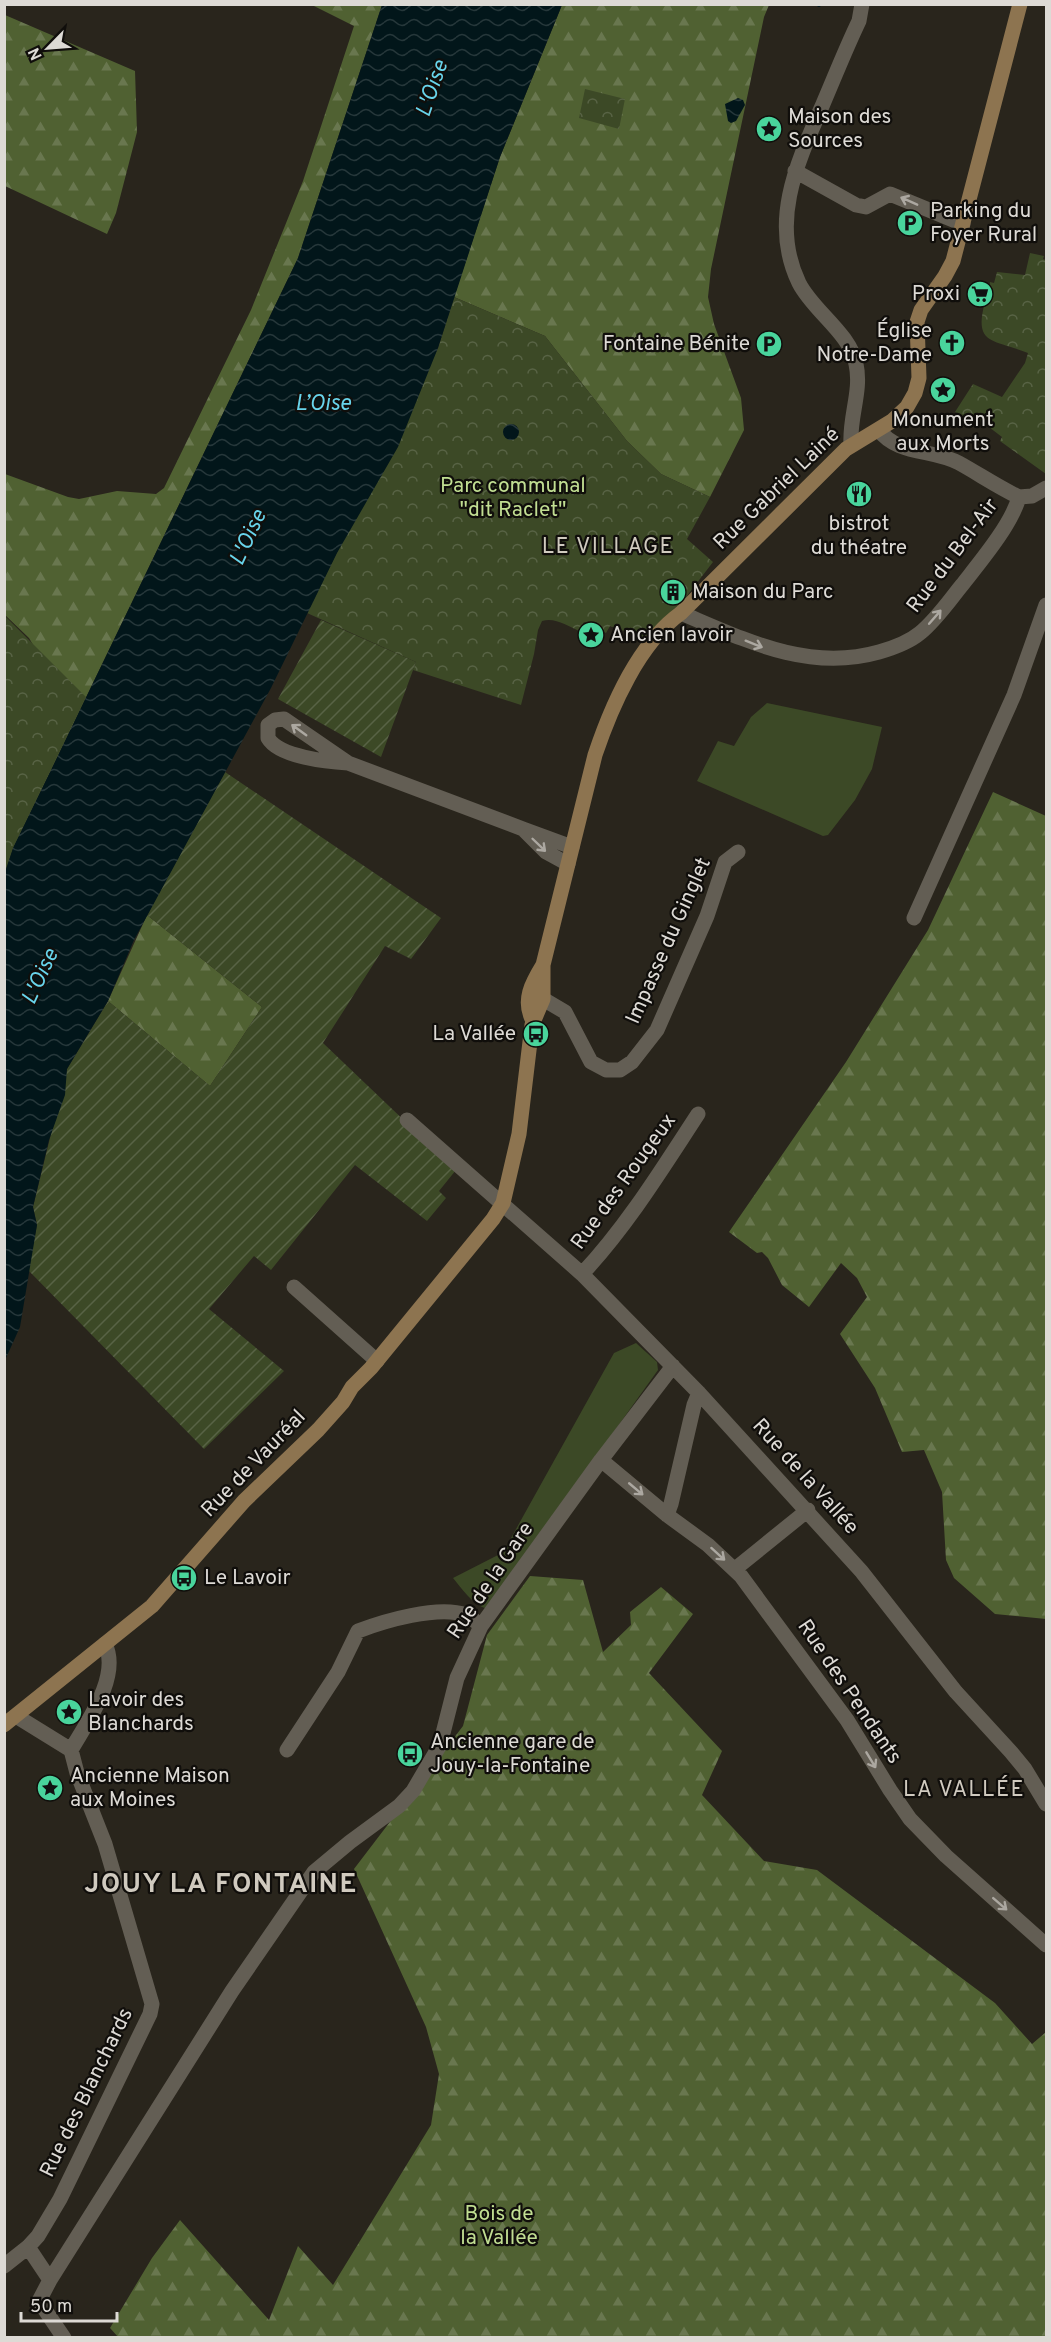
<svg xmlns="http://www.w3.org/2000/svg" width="1051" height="2342" viewBox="0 0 1051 2342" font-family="Overpass,sans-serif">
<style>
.grass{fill:#3c4926}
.forest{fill:url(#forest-firs)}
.park{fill:url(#park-crowns)}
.garden{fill:url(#garden-furrows)}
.water{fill:url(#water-waves)}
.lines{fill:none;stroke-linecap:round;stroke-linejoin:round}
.stream{stroke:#02161a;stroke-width:4}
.street{stroke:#635e54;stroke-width:15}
.secondary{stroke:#8d7450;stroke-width:15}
.oneway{stroke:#aca8a1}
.labels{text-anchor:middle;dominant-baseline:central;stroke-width:4.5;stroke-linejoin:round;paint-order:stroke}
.poi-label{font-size:21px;fill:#dddad5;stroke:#100e0b;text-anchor:start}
.park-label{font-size:21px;fill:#c1de92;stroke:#100e0b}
.street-label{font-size:21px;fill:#dddad5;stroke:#100e0b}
.water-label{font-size:22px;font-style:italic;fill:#68d4eb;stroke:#100e0b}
.neighbourhood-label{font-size:22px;letter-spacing:1.5px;fill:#d0cabf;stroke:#100e0b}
.district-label{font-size:27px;font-weight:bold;letter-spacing:1.5px;fill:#d0cabf;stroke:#100e0b}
</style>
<defs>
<pattern id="forest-firs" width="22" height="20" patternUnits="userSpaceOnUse" patternTransform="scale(1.5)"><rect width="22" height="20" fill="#506132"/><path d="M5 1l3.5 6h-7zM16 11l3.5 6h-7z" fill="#69774f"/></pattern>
<pattern id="park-crowns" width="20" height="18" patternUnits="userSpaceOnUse" patternTransform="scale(1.5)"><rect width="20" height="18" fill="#3c4926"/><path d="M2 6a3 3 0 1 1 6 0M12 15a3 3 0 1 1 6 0" fill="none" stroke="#586345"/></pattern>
<pattern id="garden-furrows" width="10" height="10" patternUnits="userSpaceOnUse" patternTransform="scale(1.5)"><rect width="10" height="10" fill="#3c4926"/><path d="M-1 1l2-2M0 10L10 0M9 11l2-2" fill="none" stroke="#586345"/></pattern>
<pattern id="water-waves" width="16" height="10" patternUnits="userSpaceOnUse" patternTransform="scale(1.5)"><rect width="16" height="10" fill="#02161a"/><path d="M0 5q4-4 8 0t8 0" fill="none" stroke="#26373a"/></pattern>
</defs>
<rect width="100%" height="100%" fill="#29251c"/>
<path class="grass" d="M767 703 882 727 872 769 855 800 828 835 823 836 697 781 718 741 734 746 751 717Z
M636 1343 657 1362 658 1370 487 1609C472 1604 462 1589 453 1578L498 1555 506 1547 614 1353Z"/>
<path class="forest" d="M312 5H382L298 258 51 770 13 848 5 872 56 684 29 638 5 615V474L68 497 79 499 117 491 156 494 164 488 251 310 303 181 354 26Z
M562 5H769L764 17 711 269 708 297 714 324 741 398 744 430 710 497 661 474 627 441 545 336 454 297 500 157Z
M5 15 135 71 137 132 116 213 107 234 5 186Z
M993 792 1046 816V1619L995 1614 954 1578 946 1560 942 1492 924 1450 902 1452 875 1388 840 1334 867 1297 857 1278 841 1263 809 1307 782 1285 768 1258 762 1252 757 1253 729 1232 846 1062 928 930Z
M147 915 262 1007 210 1086 108 1001Z
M530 1576 583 1580 603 1652 631 1625 630 1612 661 1587 693 1614 649 1673 722 1751 702 1795 764 1861 817 1870 995 2003 1032 2044 1046 2032V2337L119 2338 110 2328 152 2258 180 2220 269 2320 298 2246 333 2285 431 2125 439 2074 426 2027 354 1869 463 1726 487 1635Z"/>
<path class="park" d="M585 89 625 99 619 129 579 118Z
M1030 253 1044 256 1043 259 1046 260V474L1000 441 1002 437 981 421 979 423 955 412 973 384 1002 397 1025 363 1028 353C994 339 973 346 985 302L988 301 990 282 994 283 997 272 1025 275Z
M454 297 545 336 627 441 661 474 710 497 687 539 713 562 673 614 644 638 610 626 606 633 584 622 579 631C568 626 555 617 542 621L538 630 534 654 521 705 413 670 416 662 307 613 438 348Z
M5 616 86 697 13 848 5 872Z"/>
<path class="garden" d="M321 620 416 662 381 757 278 699Z
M225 772 441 918 411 959 385 946 323 1043 456 1170 439 1191 446 1198 427 1221 355 1165 271 1270 254 1256 209 1309 284 1371 204 1449 28 1270 37 1225 33 1207 67 1069 108 1001 210 1086 262 1007 147 915Z"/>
<path class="water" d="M382 5H562L500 157 438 348 398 447 337 553 271 688 134 940 108 1001 67 1069 65 1095 49 1140 33 1207 37 1225 20 1327 6 1358 5 1366V872L13 848 51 770 298 258Z
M738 98 743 100 745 105 736 121 731 123 728 121 725 104Z
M503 432a8 8 0 1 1 16 0a8 8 0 1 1-16 0Z"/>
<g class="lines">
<path class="stream" d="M818 4 819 5"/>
<path class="street" d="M795 171 856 205 866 207 890 194 963 224
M879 430C897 455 933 449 959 463 979 474 998 487 1019 497
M851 445C849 417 862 391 856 364 850 333 813 311 799 283 769 221 798 161 823 104 835 76 846 48 859 21L862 4
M1019 497 1032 496 1046 488
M681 613C745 640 808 672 879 652 893 648 908 643 920 633 936 620 949 601 962 585 980 562 1012 524 1019 497
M348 763C328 762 279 757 268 738V725L275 720 284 719 348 763 523 829
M568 864 546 852 523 829 572 847
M914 918 1014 695 1046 605
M543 999 565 1012 591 1062 606 1070H620L632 1062 657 1030 707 916 725 862 738 852
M407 1120 582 1274 699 1393 862 1572 956 1692 1011 1752 1025 1769 1046 1804
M582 1274C627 1226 662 1169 698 1114
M294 1287 377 1361
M601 1460 667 1515 708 1545 741 1576 847 1720 890 1790 910 1819 946 1856 1046 1945
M667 1515 671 1504 694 1405 699 1393
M735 1569 808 1510
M71 1750C87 1722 121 1676 105 1644
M287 1750 338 1672 358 1631C384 1621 438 1605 466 1615 471 1617 476 1622 481 1626
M28 2247 50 2280
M4 2266 28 2247 38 2236 60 2199 150 2014 152 2004 105 1844 77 1773 71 1750 16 1716
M64 2338 39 2301 50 2280 232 1991 314 1872 350 1842 399 1806 413 1791 440 1745 457 1678 481 1626 601 1460 673 1366"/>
<path class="secondary" d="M533 1021C522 1000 532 983 543 965
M4 1725 152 1606 244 1501 318 1430 343 1402 352 1387 371 1368 493 1219 503 1203 519 1134 532 1025 543 999V965L595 755C611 707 639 643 681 613L846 449 892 421 907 407 915 393 919 378 917 322 921 310 945 276 953 261 1020 4"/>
</g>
<defs><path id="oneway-shaft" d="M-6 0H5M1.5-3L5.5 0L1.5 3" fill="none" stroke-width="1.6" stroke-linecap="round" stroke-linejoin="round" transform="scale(1.5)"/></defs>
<g class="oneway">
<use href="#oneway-shaft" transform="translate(909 201) rotate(-156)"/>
<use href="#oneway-shaft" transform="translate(935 617) rotate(-49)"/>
<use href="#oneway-shaft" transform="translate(754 644) rotate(22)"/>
<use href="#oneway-shaft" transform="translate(299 730) rotate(-144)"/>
<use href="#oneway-shaft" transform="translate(539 845) rotate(44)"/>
<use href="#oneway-shaft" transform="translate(636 1489) rotate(40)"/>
<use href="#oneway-shaft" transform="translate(718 1554) rotate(42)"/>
<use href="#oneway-shaft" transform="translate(871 1760) rotate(59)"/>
<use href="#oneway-shaft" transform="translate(1000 1904) rotate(41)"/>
</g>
<defs>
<symbol id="sight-disc" viewBox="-11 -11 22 22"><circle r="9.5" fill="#49d49c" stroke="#100e0b"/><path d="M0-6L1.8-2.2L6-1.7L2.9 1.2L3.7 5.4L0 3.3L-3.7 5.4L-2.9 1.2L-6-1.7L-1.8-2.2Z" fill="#111"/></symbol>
<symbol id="parking-disc" viewBox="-11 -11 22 22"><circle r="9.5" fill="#49d49c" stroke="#100e0b"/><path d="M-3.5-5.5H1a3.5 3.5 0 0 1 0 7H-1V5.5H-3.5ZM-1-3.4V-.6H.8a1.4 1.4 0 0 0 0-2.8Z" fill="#111"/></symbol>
<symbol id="supermarket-disc" viewBox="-11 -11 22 22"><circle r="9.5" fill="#49d49c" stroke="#100e0b"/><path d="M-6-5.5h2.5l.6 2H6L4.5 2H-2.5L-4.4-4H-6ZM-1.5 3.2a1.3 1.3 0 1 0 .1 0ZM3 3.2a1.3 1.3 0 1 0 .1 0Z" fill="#111"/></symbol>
<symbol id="church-disc" viewBox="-11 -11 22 22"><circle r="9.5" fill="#49d49c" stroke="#100e0b"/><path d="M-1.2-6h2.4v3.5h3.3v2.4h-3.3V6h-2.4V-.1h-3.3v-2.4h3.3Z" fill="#111"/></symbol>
<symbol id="restaurant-disc" viewBox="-11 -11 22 22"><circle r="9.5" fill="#49d49c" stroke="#100e0b"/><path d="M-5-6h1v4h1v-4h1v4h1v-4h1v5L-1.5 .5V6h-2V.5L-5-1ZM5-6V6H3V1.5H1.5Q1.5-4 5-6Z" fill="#111"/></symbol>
<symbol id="building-disc" viewBox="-11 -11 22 22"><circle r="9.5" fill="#49d49c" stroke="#100e0b"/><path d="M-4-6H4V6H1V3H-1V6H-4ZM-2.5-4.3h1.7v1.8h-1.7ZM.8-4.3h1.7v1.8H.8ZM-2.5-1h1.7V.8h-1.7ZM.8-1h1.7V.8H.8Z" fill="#111"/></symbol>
<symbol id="bus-disc" viewBox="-11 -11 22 22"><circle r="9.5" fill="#49d49c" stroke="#100e0b"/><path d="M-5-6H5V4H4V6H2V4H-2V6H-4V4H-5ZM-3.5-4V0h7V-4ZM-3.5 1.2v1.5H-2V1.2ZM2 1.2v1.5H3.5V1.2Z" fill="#111"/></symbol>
</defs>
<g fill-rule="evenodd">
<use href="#sight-disc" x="754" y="114" width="30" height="30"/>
<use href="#parking-disc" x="895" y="208" width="30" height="30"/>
<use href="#supermarket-disc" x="965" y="279" width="30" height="30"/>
<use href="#church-disc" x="937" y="328" width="30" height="30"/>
<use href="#parking-disc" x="754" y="329" width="30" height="30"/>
<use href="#sight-disc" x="928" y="375" width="30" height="30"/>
<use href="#restaurant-disc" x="844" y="479" width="30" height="30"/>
<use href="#building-disc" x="658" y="577" width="30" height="30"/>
<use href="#sight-disc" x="576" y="620" width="30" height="30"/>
<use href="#bus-disc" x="521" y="1019" width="30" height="30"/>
<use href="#bus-disc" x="169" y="1563" width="30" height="30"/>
<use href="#sight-disc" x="54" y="1697" width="30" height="30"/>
<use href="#bus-disc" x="395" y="1739" width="30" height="30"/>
<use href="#sight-disc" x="35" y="1773" width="30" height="30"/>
</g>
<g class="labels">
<g class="poi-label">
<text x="788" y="117">Maison des<tspan x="788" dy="24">Sources</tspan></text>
<text x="930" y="211">Parking du<tspan x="930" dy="24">Foyer Rural</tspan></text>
<text x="960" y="294" text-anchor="end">Proxi</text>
<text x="932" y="331" text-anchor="end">Église<tspan x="932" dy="24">Notre-Dame</tspan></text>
<text x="750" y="344" text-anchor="end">Fontaine Bénite</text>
<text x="943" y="420" text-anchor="middle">Monument<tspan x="943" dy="24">aux Morts</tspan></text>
<text x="859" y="524" text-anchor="middle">bistrot<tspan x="859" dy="24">du théatre</tspan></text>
<text x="692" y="592">Maison du Parc</text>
<text x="610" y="635">Ancien lavoir</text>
<text x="516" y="1034" text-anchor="end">La Vallée</text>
<text x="204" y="1578">Le Lavoir</text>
<text x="88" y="1700">Lavoir des<tspan x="88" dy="24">Blanchards</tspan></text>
<text x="430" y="1742">Ancienne gare de<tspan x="430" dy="24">Jouy-la-Fontaine</tspan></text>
<text x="70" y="1776">Ancienne Maison<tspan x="70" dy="24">aux Moines</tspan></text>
</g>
<g class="park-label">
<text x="513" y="486">Parc communal<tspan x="513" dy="24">"dit Raclet"</tspan></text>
<text x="499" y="2214">Bois de<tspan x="499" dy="24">la Vallée</tspan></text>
</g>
<g class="street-label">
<text transform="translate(777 489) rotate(-44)">Rue Gabriel Lainé</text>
<text transform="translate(953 556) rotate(-53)">Rue du Bel-Air</text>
<text transform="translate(669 941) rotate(-66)">Impasse du Ginglet</text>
<text transform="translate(624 1182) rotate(-54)">Rue des Rougeux</text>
<text transform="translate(254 1464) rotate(-46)">Rue de Vauréal</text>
<text transform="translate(805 1477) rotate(48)">Rue de la Vallée</text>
<text transform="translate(491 1581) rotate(-56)">Rue de la Gare</text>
<text transform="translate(849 1692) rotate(56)">Rue des Pendants</text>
<text transform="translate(87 2093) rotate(-64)">Rue des Blanchards</text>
</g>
<g class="water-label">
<text transform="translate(433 89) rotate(-71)">L'Oise</text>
<text x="323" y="404">L’Oise</text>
<text transform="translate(249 538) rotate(-65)">L'Oise</text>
<text transform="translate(41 977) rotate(-65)">L'Oise</text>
</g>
<g class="neighbourhood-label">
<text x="608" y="547">LE VILLAGE</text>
<text x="964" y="1790">LA VALLÉE</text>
</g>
<g class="district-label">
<text x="221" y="1885">JOUY LA FONTAINE</text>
</g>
</g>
<rect width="1051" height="2342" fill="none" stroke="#dddad5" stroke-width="12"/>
<g transform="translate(48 48) rotate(245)" stroke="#100e0b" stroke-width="4.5" paint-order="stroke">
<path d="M0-4.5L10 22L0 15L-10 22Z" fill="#dddad5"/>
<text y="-9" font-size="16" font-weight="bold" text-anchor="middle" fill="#dddad5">N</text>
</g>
<path d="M21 2312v9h96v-9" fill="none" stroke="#dddad5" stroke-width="3"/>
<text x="30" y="2312" font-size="18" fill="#dddad5" stroke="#100e0b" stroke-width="4.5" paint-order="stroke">50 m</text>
</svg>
